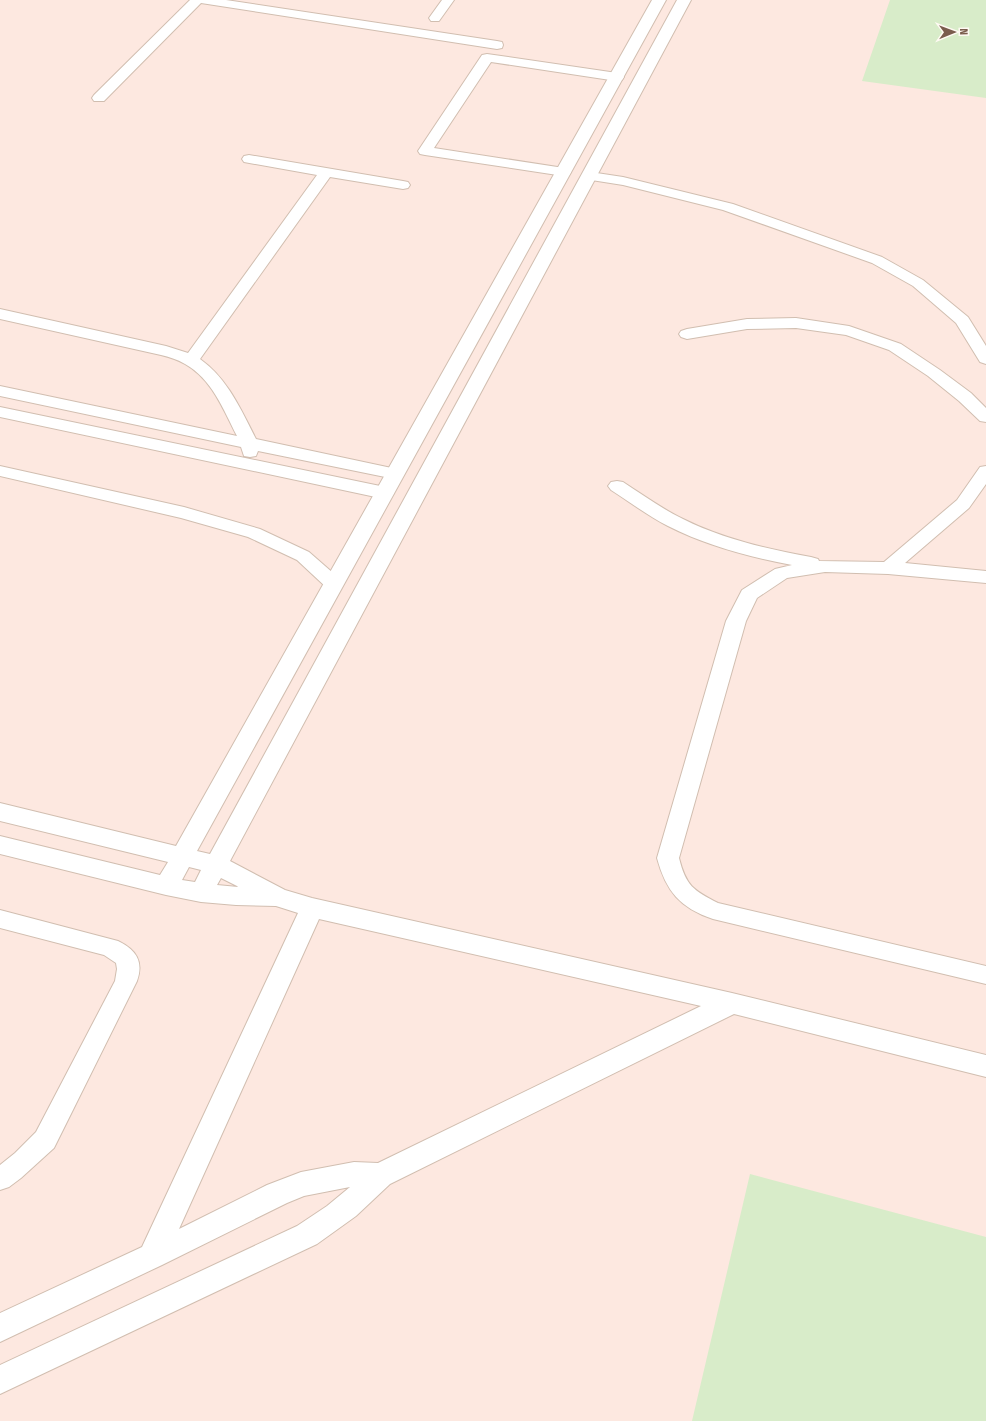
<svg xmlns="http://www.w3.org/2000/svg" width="986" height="1421" viewBox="0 0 986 1421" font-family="'Fira Sans Condensed',sans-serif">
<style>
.commercial{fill:#fde8e0}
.green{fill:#d8ecc9}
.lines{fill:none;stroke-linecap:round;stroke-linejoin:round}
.service-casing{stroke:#d1beb0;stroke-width:2}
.minor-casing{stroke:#d1beb0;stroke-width:2}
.service{fill:#fff;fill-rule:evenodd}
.minor{fill:#fff;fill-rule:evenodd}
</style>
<rect width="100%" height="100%" fill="#fdf6ec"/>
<path class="commercial" d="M0 0H986V1421H0Z"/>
<path class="green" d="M890 0H986V98L862 81Z
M750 1174 986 1237V1421H692Z"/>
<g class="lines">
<defs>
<path id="service" d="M190 0H226L497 41 502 42 503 45 502 48 497 49 201 3 104 101H94L92 98 94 95Z
M442 0H454L439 21H431L429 18Z
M487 54 617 73 622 74 624 77 622 80 617 81 491 62 434 148 564 168 569 169 571 172 569 175 564 176 425 155 420 154 418 151 482 55Z
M249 155 403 181 408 182 410 185 408 188 403 189 330 177 200 359C228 379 241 410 256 439L401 470 404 474 401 478 395 479 258 451 256 456 250 457 244 456 241 447 0 396V386L237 436C223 409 212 379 185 364 177 359 169 357 161 355L0 319V309L166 346 188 353 317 175 244 162 242 159 244 156Z
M590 172 623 177 733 204 882 257 923 280 968 317 986 346V364L980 362 956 323 913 286 872 263 723 210 623 185 585 179 583 176 585 173Z
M796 318 849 326 901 344 940 370 971 393 986 408V422L980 421 959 401 928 376 889 350 846 335 796 328 747 329 687 339 681 337 679 334 681 331 687 329 747 319Z
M0 407 385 487 391 489 394 493 391 497 385 499 0 417Z
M0 466 184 507 260 529 309 552 341 580 343 584 341 588 334 590 327 588 297 560 248 537 181 518 0 476Z
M986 466V484L969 508 905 563 986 571V583L888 574 825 572 787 578 757 598 746 621 679 858C686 886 693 890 718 903L986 966V984L713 919C680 908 666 891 657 858L726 621 742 590 775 569 792 565C750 557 707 546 668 526 648 516 630 502 611 490L608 486 611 482 617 481 623 482C643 495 662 509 683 519 723 539 767 549 811 557L818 559 819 561 884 562 957 500 980 467Z
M0 910 118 941C136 950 144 961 137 981L54 1148 21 1178 9 1187 0 1190V1165L15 1153 36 1132 115 981 117 969 116 963 104 955 0 928Z"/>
<path id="minor" d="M652 0H666L197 851 210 854 677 0H691L230 861 285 890 312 898 732 993 986 1055V1077L734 1014 390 1184 356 1216 317 1244 0 1394V1365L297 1226 327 1206 350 1187 304 1196 287 1203 162 1265 0 1342V1313L142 1247 298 913 276 906 236 905 201 902 166 895 0 854V836L160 875 168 862 0 821V803L176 846ZM189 867 201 870 195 882 182 880ZM221 878 237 886 238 887 217 885ZM319 919 701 1006 378 1163 354 1162 301 1172 267 1185 179 1229Z"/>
</defs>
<use href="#service" class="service-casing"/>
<use href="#minor" class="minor-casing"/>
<use href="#service" class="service"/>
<use href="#minor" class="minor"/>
</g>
<g transform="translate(954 32) rotate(89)" stroke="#fffaf3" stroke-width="3" paint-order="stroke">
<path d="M0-3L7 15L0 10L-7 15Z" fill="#7a5c4d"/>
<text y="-6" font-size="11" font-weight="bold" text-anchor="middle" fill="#7a5c4d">N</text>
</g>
</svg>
